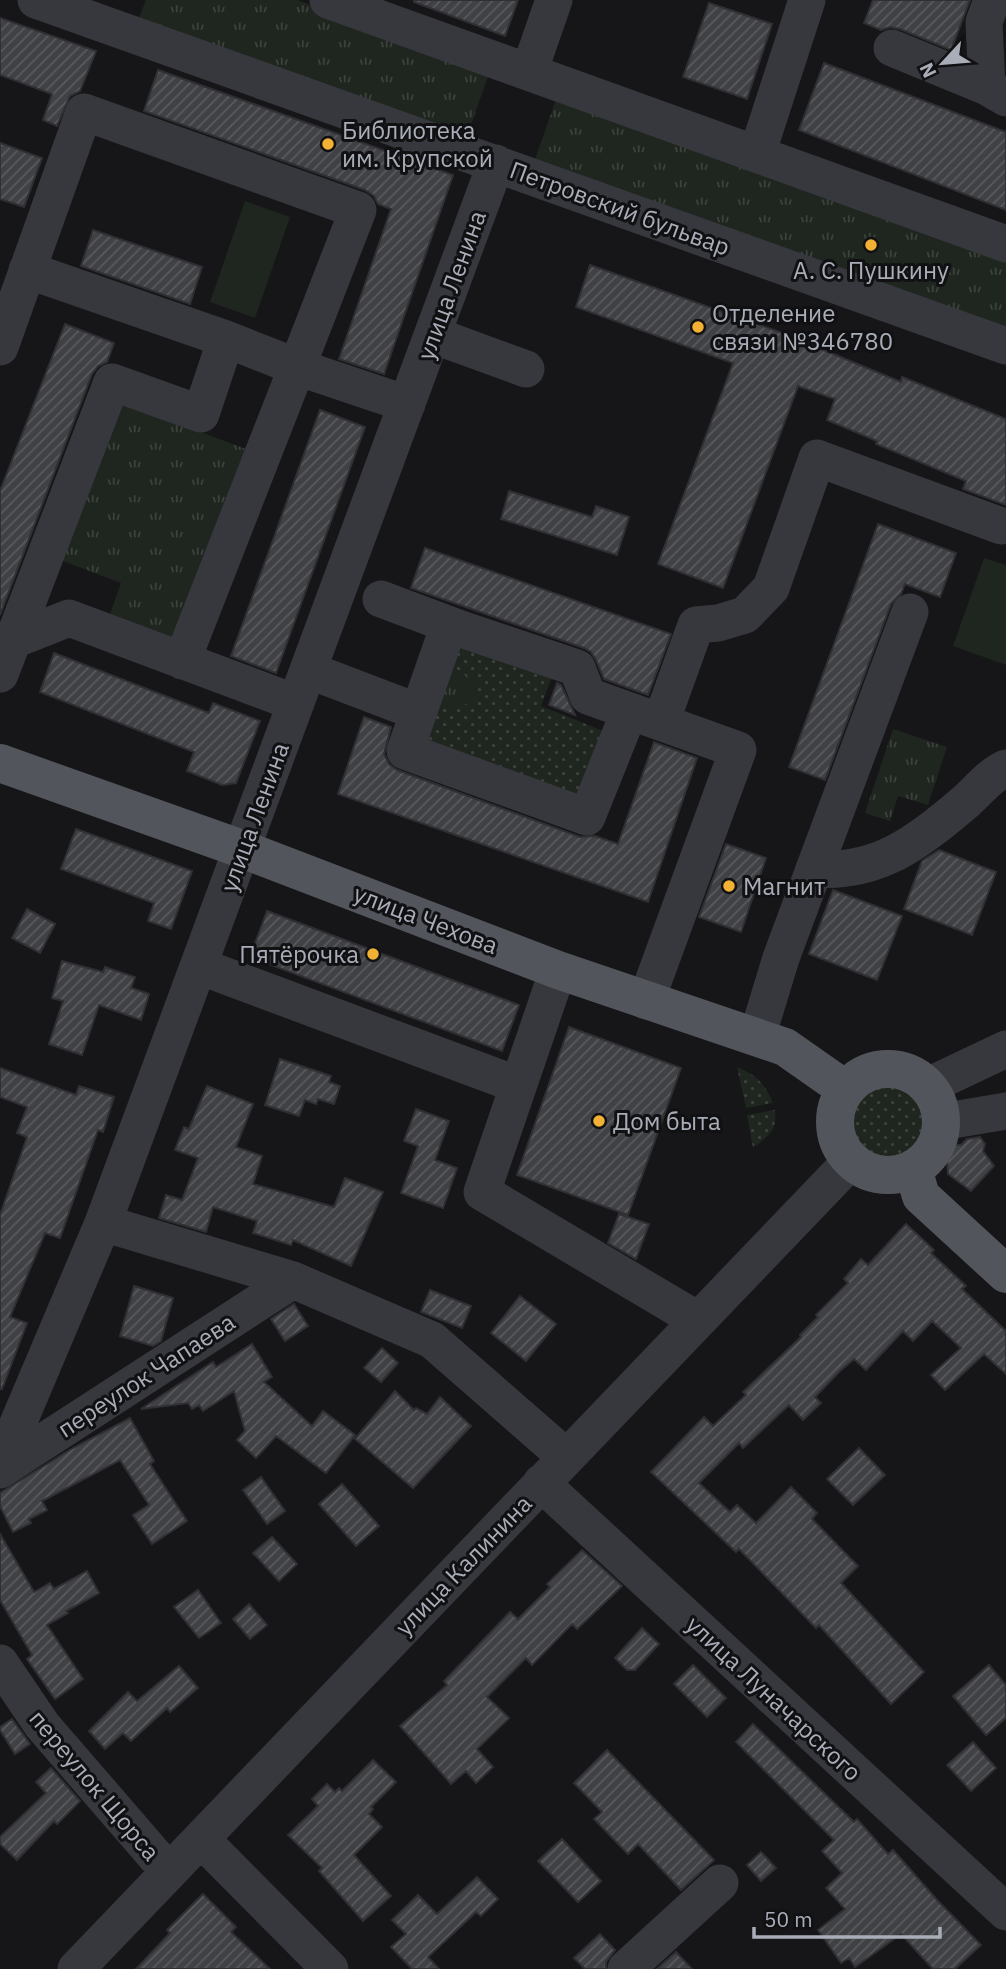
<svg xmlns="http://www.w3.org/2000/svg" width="1006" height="1969" viewBox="0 0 1006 1969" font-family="'IBM Plex Sans',sans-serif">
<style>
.grass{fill:url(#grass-dots)}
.park{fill:url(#park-tufts)}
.pitch{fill:#1e261f}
.building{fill:url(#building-hatch);stroke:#303034;stroke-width:2}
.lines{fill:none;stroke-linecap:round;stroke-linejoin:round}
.minor{stroke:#37383d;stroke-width:37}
.major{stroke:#53555c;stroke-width:38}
.poi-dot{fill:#f2b134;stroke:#111113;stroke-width:2.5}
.labels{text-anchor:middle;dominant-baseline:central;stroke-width:6;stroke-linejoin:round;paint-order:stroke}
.poi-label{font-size:24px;fill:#a8adb8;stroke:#111113;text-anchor:start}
.street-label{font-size:24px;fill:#a8adb8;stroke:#111113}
</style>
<defs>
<pattern id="grass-dots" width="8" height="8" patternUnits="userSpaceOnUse" patternTransform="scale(1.75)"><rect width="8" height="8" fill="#1e261f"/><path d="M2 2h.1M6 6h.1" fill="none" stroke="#3c433d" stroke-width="1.8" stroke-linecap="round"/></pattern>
<pattern id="park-tufts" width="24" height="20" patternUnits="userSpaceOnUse" patternTransform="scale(1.75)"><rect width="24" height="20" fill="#1e261f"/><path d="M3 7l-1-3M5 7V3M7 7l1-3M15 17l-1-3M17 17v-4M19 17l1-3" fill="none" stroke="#3c433d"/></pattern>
<pattern id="building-hatch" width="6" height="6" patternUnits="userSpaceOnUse" patternTransform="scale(1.75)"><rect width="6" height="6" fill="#404145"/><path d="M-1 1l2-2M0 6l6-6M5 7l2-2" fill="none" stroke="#595a5e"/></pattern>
</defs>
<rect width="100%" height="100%" fill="#161618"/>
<path class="grass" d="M455 636 554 672 541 706 606 732 578 803 417 742Z
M737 1067C757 1075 765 1084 773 1103L746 1108Z
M849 1122a39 39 0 1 1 78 0a39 39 0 1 1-78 0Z
M775 1110C777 1131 770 1135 753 1148L747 1115Z"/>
<path class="park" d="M146 0H297L491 68 467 136 138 20Z
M558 94 1006 256V333L534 162Z
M117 401 246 449 173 645 108 620 121 583 58 559Z
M446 667 480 682 473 701 448 712 437 693Z
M893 729 947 747 928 805 898 796 890 821 865 813Z"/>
<path class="pitch" d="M245 201 290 217 255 318 210 302Z
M984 558 1006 565V665L953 646Z"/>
<path class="building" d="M414 0H518L505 36 414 2Z
M873 0H970L951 50 900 29 890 27 881 30 864 23Z
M709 3 772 24 747 99 683 77Z
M0 18 96 51 80 91 70 96 57 126 43 120 52 94 0 75Z
M824 63 1006 132V210L799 130Z
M158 70 453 175 384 374 339 359 391 209 378 204 374 196 365 190 144 111Z
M0 143 42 158 24 207 0 199Z
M93 230 202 267 190 304 81 266Z
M590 265 822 347 821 349 901 382 902 377 1006 419V505L963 489 966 481 876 444 877 441 827 420 835 399 798 386 723 588 658 564 733 363 576 307Z
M65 324 114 343 107 362 98 366 92 374 0 615V491Z
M320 410 365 427 276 673 231 656Z
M509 491 592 517 596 506 629 517 617 555 501 519Z
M878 524 956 553 940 597 905 584 901 594 891 604 825 780 789 767Z
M425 548 671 634 648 695 604 679 596 660 591 652 584 648 411 588Z
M54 653 209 713 213 703 260 721 236 783 222 785 187 771 194 752 40 692Z
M557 683 561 685 575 715 549 705Z
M364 717 391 727 384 754 389 764 397 770 580 837 595 836 618 844 654 742 697 758 648 902 338 794Z
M76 829 192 871 171 929 148 921 154 903 61 869Z
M726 844 766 858 741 932 699 917Z
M939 850 996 872 972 935 904 909 922 861Z
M833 890 902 916 877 980 809 954Z
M27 909 55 924 40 953 12 938Z
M267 911 519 1005 502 1051 250 957Z
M62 961 103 972 105 967 135 977 131 988 149 994 141 1020 99 1005 82 1055 49 1044 63 1001 52 998Z
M569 1027 681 1068 628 1215 517 1175Z
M280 1059 331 1076 329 1082 340 1086 334 1104 318 1099 316 1104 305 1100 299 1116 265 1105Z
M0 1068 76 1095 79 1086 114 1097 103 1132 98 1130 60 1238 45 1233 10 1317 27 1323 2 1389H0V1215L27 1137 17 1133 27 1107 0 1097Z
M207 1086 253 1104 236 1147 262 1156 253 1184 334 1207 345 1178 383 1192 351 1266 293 1240 291 1245 253 1233 257 1221 213 1207 206 1232 159 1218 166 1195 182 1200 198 1158 175 1150 184 1127 189 1129Z
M416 1109 449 1121 435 1160 457 1168 443 1208 401 1193 418 1146 404 1141Z
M980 1137 985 1144 983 1151 994 1166 971 1191 948 1174 947 1161 954 1145H961L967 1139Z
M619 1214 649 1224 636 1259 608 1243Z
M906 1224 934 1250 931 1253 966 1286 962 1289 1006 1331V1374L984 1354 945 1390 931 1375 961 1348 932 1321 913 1341 903 1331 866 1370 854 1359 840 1371 815 1397 821 1403 803 1420 789 1405 743 1448 739 1443 699 1483 730 1512 737 1505 756 1523 791 1487 817 1513 812 1519 858 1566 841 1583 924 1672 891 1704 819 1625 816 1628 739 1549 736 1552 651 1472 704 1417 713 1426 746 1395 743 1392 801 1337 800 1335 818 1317 816 1315 848 1283 844 1279 861 1259 868 1265Z
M134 1286 173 1298 161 1341 153 1346 120 1336Z
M430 1290 471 1306 462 1328 421 1312Z
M520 1296 556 1324 526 1361 491 1333Z
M294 1304 308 1326 285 1341 271 1319Z
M252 1344 272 1377 264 1382 312 1426 323 1411 355 1435 326 1473 276 1436 256 1458 237 1440 245 1431 234 1391 203 1411 199 1405 192 1409 188 1403 141 1409 213 1362 216 1367Z
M382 1348 398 1363 381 1382 364 1368Z
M395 1391 414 1410 416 1408 427 1414 440 1397 471 1426 413 1488 355 1439Z
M130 1418 154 1461 150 1464 187 1521 152 1544 133 1515 149 1505 120 1460 42 1501 47 1510 29 1519 31 1523 13 1532 0 1506V1493L73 1448Z
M859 1448 885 1475 853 1505 827 1479Z
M261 1477 285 1511 267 1524 243 1490Z
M342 1484 379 1526 356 1546 319 1504Z
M0 1534 34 1592 50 1583 54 1589 87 1571 99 1593 66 1611 68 1613 47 1625 83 1679 55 1699 27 1659 32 1655 0 1600Z
M272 1537 297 1564 279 1581 253 1553Z
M582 1550 622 1586 577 1629 572 1624 532 1665 526 1658 487 1697 509 1718 477 1749 493 1767 476 1783 466 1771 451 1784 400 1726 447 1685 444 1681 510 1612 518 1619 550 1587 547 1584Z
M198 1590 221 1623 199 1638 174 1607Z
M249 1604 267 1625 250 1639 233 1619Z
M642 1628 659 1644 635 1670H627L615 1658Z
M693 1665 726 1698 707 1717 674 1684Z
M989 1665 1006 1685V1718L986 1735 953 1696Z
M179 1666 198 1688 170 1712 167 1708 131 1741 123 1733 105 1749 89 1731 128 1692 137 1701Z
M12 1719 30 1744 15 1754 0 1730V1727Z
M753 1724 854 1822 857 1819 888 1854 893 1850 938 1901 981 1945 955 1969H933L901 1934 855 1967 849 1958 841 1963 818 1930 845 1909 826 1888 842 1873 822 1851 834 1840 736 1742Z
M973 1742 996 1768 971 1791 947 1765Z
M607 1750 714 1860 681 1890 638 1844 628 1854 594 1819 602 1812 574 1783Z
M373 1760 396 1782 371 1807 373 1809 369 1814 382 1827 354 1855 391 1896 363 1921 319 1871 322 1868 288 1835 318 1806 312 1799 327 1784 335 1792 339 1788 342 1791Z
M51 1768 80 1801 57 1824 54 1821 17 1860 0 1844V1837L46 1793 36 1782Z
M562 1839 601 1881 578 1902 538 1861Z
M761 1852 776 1868 761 1881 747 1865Z
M477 1877 498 1899 481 1916 476 1912 428 1957 439 1969H412L391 1947 406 1934 392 1920 418 1895 437 1914Z
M203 1894 236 1927 231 1932 270 1969H136L170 1933 167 1930Z
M600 1934 615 1950 606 1962V1969H585L574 1958Z
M676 1952 692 1969H657Z"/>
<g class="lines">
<path class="minor" d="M36 0 1006 346
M328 0 1006 244
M992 0 984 22 987 87 1006 98
M892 48 987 87
M529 72 554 0
M757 154 807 0
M433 335 526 369
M0 347 84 112 358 210 297 367 226 339 27 270
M381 599 461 629 577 668 588 696 738 750 646 1001
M449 625 405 751 587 817 629 712
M11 641 69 618 296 703
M182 661 297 367 407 404
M308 670 418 712
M0 674 112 382 201 414 226 339
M661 722 696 625 718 623 745 615 771 588 817 458 1001 526
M814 869C877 874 919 842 964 803 977 792 990 775 1006 768
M199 966 518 1085
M558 970 482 1192 696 1319
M757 1037 781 958 910 612
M928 1086 1006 1049
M941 1122 1006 1111
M103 1223 293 1280 432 1340 566 1457
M0 1466 103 1223 496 163
M0 1470 293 1280
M541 1483 1006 1912
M0 1663 42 1725 169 1872
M201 1839 330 1969
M76 1969 851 1161
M626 1969 720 1883"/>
<path class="major" d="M0 763 242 849 558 970 785 1047 845 1089
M835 1122a53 53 0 1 1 106 0a53 53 0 1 1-106 0Z
M913 1169 921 1196 1006 1274"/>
</g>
<g class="poi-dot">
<circle cx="328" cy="144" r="7"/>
<circle cx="871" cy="245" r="7"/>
<circle cx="698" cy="327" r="7"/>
<circle cx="729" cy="886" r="7"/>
<circle cx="373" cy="954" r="7"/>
<circle cx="599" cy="1121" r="7"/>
</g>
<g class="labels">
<g class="poi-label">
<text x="342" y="130">Библиотека<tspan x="342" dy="28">им. Крупской</tspan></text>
<text x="871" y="270" text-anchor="middle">А. С. Пушкину</text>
<text x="712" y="313">Отделение<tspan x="712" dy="28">связи №346780</tspan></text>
<text x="743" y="886">Магнит</text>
<text x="359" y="954" text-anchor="end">Пятёрочка</text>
<text x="613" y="1121">Дом быта</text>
</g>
<g class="street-label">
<text transform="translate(620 208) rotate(20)">Петровский бульвар</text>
<text transform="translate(451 285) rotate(-70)">улица Ленина</text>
<text transform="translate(254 817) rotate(-70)">улица Ленина</text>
<text transform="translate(426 919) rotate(21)">улица Чехова</text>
<text transform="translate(146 1375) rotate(-33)">переулок Чапаева</text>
<text transform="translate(463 1565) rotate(-46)">улица Калинина</text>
<text transform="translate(774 1698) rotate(43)">улица Луначарского</text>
<text transform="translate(95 1785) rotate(50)">переулок Щорса</text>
</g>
</g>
<g transform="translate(943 63) rotate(244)" stroke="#111113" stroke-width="5" paint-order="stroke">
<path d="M0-5L12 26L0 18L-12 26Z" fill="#a8adb8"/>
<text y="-10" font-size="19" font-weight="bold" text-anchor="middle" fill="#a8adb8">N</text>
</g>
<path d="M754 1927v10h186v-10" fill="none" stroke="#a8adb8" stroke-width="3.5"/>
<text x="764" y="1927" font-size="21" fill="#a8adb8" stroke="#111113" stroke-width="5" paint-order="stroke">50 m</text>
</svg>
